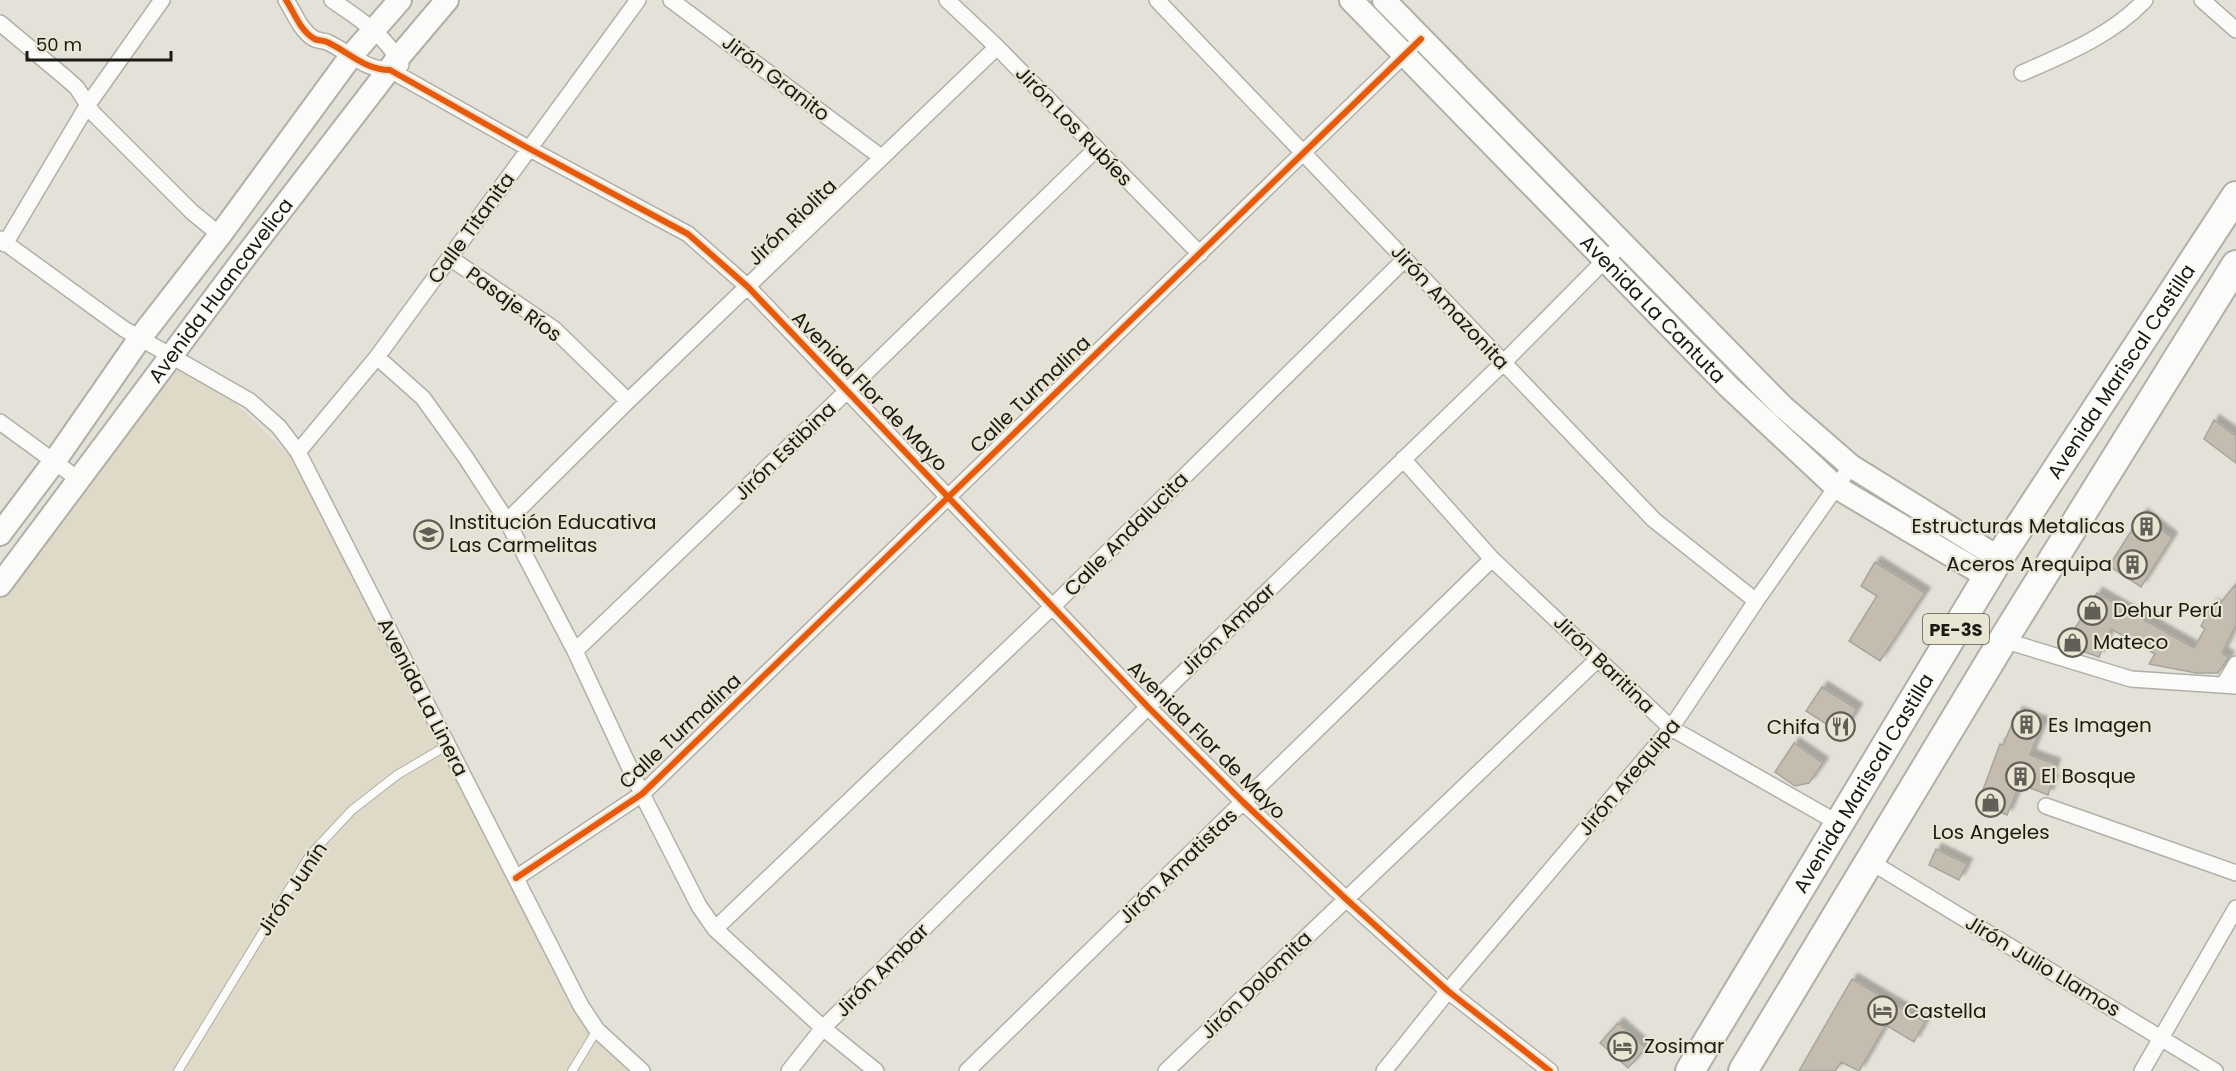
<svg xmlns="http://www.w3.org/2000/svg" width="2236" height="1071" viewBox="0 0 2236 1071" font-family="Poppins,sans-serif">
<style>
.built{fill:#dedac7}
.building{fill:#c4bcae;stroke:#a8a59e;stroke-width:1.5;filter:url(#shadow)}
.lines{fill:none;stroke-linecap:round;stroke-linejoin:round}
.lane-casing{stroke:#b0afa8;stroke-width:10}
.street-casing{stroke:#b0afa8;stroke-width:18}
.secondary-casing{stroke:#b0afa8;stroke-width:26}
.highway-casing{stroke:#b0afa8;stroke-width:32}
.lane{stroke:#fbfbf9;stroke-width:8}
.street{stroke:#fbfbf9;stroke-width:15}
.secondary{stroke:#fbfbf9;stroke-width:22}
.highway{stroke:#fbfbf9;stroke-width:28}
.cycleway-casing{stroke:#e9e5d3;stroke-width:10}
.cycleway{stroke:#e8590c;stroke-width:6}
.labels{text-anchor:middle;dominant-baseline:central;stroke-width:4.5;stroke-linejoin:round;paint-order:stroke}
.shield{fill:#e9e5d3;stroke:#58564c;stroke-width:1.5}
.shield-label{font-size:18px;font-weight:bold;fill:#1a1912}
.street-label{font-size:20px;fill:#1a1912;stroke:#e9e5d3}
.poi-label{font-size:20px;fill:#1a1912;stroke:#e9e5d3;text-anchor:start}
</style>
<defs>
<filter id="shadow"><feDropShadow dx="5.5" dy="-5.5" stdDeviation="1.5" flood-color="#0004"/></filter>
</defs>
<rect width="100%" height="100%" fill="#e4e2d8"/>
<path class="built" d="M175 361 230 398 295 461 576 1013 605 1048 632 1071H0V595Z"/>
<path class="building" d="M2214 420 2236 436V463L2204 439Z
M2142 514 2172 538 2141 587 2109 566Z
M1875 562 1925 593 1880 661 1849 641 1877 596 1861 586Z
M2236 584V625L2222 653 2229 657 2218 673H2196L2149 664 2155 654 2111 629 2099 657 2068 646 2069 638 2097 593 2194 648 2205 629 2201 626 2212 604 2217 607Z
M1822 687 1857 709 1842 734 1806 711Z
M2017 712 2043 723 2030 755 2055 764 2050 779 2053 780 2048 795 2020 784 2007 815 1978 803 2000 744 2003 745Z
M1794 743 1823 763 1809 783 1795 786 1775 772Z
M1936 849 1967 864 1959 880 1929 865Z
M1852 979 1925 1022 1914 1042 1886 1025 1859 1071 1841 1062 1835 1071H1799Z
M1618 1023 1646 1048 1628 1068 1600 1043Z"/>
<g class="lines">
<defs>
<path id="lane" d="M178 1071 310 855 352 810 397 775 448 745
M572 1071 597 1030"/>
<path id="street" d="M286 0C294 12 300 30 313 38 317 41 322 40 327 42 349 52 365 70 390 70L528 148 688 234 748 287 1148 707 1243 802 1346 899 1448 991 1550 1071
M332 0C359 19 386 35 401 65
M671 0 881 157
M947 0 997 47 1200 254
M1157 0 1654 520 1756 601
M2202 0 2236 30
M0 23 67 79 77 88 93 113 192 212 220 235
M2022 73C2066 54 2112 35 2145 0
M0 239 124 329 250 401 279 427 298 452 581 1006 597 1030 642 1071
M5 244 87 106 162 0
M450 258 554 329 628 401
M377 357 423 398 466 458 507 521 575 651 642 794 699 906 715 929 823 1028 876 1071
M0 422 78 479
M298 452 377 357 638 0
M1403 459 1492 559 1671 728 1840 824
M507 521 628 401 997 47
M2003 640 2131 679 2236 686
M575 651 846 392 1096 149
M2224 684 2236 664
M2046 806 2236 873
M1871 862 2215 1071
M516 878 642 794 1410 49
M715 929 1053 606 1405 259
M789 1071 823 1028 1148 707 1503 363 1606 259 1623 244
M967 1071 1492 559
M1166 1071 1599 658
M1384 1071 1448 991 1671 728 1756 601 1851 466
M2142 1071 2236 908"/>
<g id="secondary">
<path id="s1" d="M1351 0 1728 386 1836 487 1988 577"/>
<path d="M1384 0 1782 406 1851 466 1999 558"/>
<path d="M0 534 54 462 140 338 220 235 351 56 400 0"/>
<path id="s2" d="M0 585 245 257 398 58 447 0"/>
</g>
<g id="highway">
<path id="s3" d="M1690 1071 1999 558 2236 196"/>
<path d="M1743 1071 2003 640 2236 265"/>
</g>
</defs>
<use href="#lane" class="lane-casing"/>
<use href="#street" class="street-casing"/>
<use href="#secondary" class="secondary-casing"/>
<use href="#highway" class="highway-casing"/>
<use href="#lane" class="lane"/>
<use href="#street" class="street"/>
<use href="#secondary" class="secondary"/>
<use href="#highway" class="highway"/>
<defs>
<path id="cycleway" d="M286 0C294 12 300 30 313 38 317 41 322 40 327 42 349 52 365 70 390 70L528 148 688 234 748 287 1148 707 1243 802 1346 899 1448 991 1550 1071
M516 878 642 794 1421 39"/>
</defs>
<use href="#cycleway" class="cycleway-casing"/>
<use href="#cycleway" class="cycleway"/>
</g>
<defs>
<symbol id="building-ring" viewBox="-11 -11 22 22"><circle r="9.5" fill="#e9e5d3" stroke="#615f57" stroke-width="1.5"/><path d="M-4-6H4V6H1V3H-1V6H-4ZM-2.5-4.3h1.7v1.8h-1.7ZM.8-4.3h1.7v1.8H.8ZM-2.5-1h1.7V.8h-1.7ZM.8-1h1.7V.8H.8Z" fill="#615f57"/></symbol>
<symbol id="school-ring" viewBox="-11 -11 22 22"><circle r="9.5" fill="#e9e5d3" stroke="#615f57" stroke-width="1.5"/><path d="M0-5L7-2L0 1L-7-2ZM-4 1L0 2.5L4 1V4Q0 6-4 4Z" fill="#615f57"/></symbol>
<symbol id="shop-ring" viewBox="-11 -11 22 22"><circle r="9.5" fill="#e9e5d3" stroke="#615f57" stroke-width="1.5"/><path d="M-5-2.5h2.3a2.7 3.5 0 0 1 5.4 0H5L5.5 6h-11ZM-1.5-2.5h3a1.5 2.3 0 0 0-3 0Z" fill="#615f57"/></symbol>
<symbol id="restaurant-ring" viewBox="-11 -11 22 22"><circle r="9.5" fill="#e9e5d3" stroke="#615f57" stroke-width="1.5"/><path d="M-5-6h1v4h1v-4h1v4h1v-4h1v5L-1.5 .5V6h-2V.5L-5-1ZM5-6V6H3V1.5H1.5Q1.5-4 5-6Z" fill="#615f57"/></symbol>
<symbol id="hotel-ring" viewBox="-11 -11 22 22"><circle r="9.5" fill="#e9e5d3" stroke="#615f57" stroke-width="1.5"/><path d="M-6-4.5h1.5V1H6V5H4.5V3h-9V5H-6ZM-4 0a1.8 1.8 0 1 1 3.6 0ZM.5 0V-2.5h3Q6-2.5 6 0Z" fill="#615f57"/></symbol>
</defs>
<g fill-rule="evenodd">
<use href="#building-ring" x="2130" y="510" width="33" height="33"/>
<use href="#school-ring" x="412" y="518" width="33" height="33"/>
<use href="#building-ring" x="2116" y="548" width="33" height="33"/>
<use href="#shop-ring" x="2076" y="594" width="33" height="33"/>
<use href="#shop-ring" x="2056" y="626" width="33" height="33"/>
<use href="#building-ring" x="2010" y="708" width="33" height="33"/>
<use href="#restaurant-ring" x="1824" y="710" width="33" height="33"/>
<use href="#building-ring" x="2004" y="760" width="33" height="33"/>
<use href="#shop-ring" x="1974" y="786" width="33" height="33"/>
<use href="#hotel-ring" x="1866" y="994" width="33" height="33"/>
<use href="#hotel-ring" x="1606" y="1030" width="33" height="33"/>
</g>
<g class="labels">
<rect class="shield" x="1923" y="614" width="66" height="30" rx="4.5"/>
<g class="shield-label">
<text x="1956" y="629">PE-3S</text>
</g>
<g class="street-label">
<text transform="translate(776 78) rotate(37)">Jirón Granito</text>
<text transform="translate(1074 126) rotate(46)">Jirón Los Rubíes</text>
<text transform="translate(792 222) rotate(-44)">Jirón Riolita</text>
<text transform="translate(471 228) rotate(-54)">Calle Titanita</text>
<text stroke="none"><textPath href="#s2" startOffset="368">Avenida Huancavelica</textPath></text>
<text transform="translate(514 304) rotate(36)">Pasaje Ríos</text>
<text transform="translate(1450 307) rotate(47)">Jirón Amazonita</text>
<text stroke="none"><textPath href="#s1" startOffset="432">Avenida La Cantuta</textPath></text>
<text stroke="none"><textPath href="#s3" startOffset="822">Avenida Mariscal Castilla</textPath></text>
<text transform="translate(870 391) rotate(46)">Avenida Flor de Mayo</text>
<text transform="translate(1030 394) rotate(-44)">Calle Turmalina</text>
<text transform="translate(785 451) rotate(-44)">Jirón Estibina</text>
<text transform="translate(1126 534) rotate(-45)">Calle Andalucita</text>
<text transform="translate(1228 629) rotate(-44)">Jirón Ambar</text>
<text transform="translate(1604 664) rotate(44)">Jirón Baritina</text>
<text transform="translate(423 697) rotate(63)">Avenida La Linera</text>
<text transform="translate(680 731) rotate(-43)">Calle Turmalina</text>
<text transform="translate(1207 740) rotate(45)">Avenida Flor de Mayo</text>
<text transform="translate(1629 777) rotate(-50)">Jirón Arequipa</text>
<text stroke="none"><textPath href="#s3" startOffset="336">Avenida Mariscal Castilla</textPath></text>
<text transform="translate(1178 866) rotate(-44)">Jirón Amatistas</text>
<text transform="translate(292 889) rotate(-56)">Jirón Junín</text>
<text transform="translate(2043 966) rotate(31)">Jirón Julio Llamos</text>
<text transform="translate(882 970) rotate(-45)">Jirón Ambar</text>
<text transform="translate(1256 985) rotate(-44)">Jirón Dolomita</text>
</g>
<g class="poi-label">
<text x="449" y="522">Institución Educativa<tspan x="449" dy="23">Las Carmelitas</tspan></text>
<text x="2125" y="526" text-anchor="end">Estructuras Metalicas</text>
<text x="2112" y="564" text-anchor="end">Aceros Arequipa</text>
<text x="2113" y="610">Dehur Perú</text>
<text x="2093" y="642">Mateco</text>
<text x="2048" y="725">Es Imagen</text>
<text x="1820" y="727" text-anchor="end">Chifa</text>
<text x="2041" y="776">El Bosque</text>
<text x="1991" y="832" text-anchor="middle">Los Angeles</text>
<text x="1904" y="1011">Castella</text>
<text x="1644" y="1046">Zosimar</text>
</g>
</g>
<path d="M27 51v9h144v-9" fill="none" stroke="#1a1912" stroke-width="3"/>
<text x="36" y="51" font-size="18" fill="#1a1912" stroke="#e9e5d3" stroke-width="4.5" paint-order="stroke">50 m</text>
</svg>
